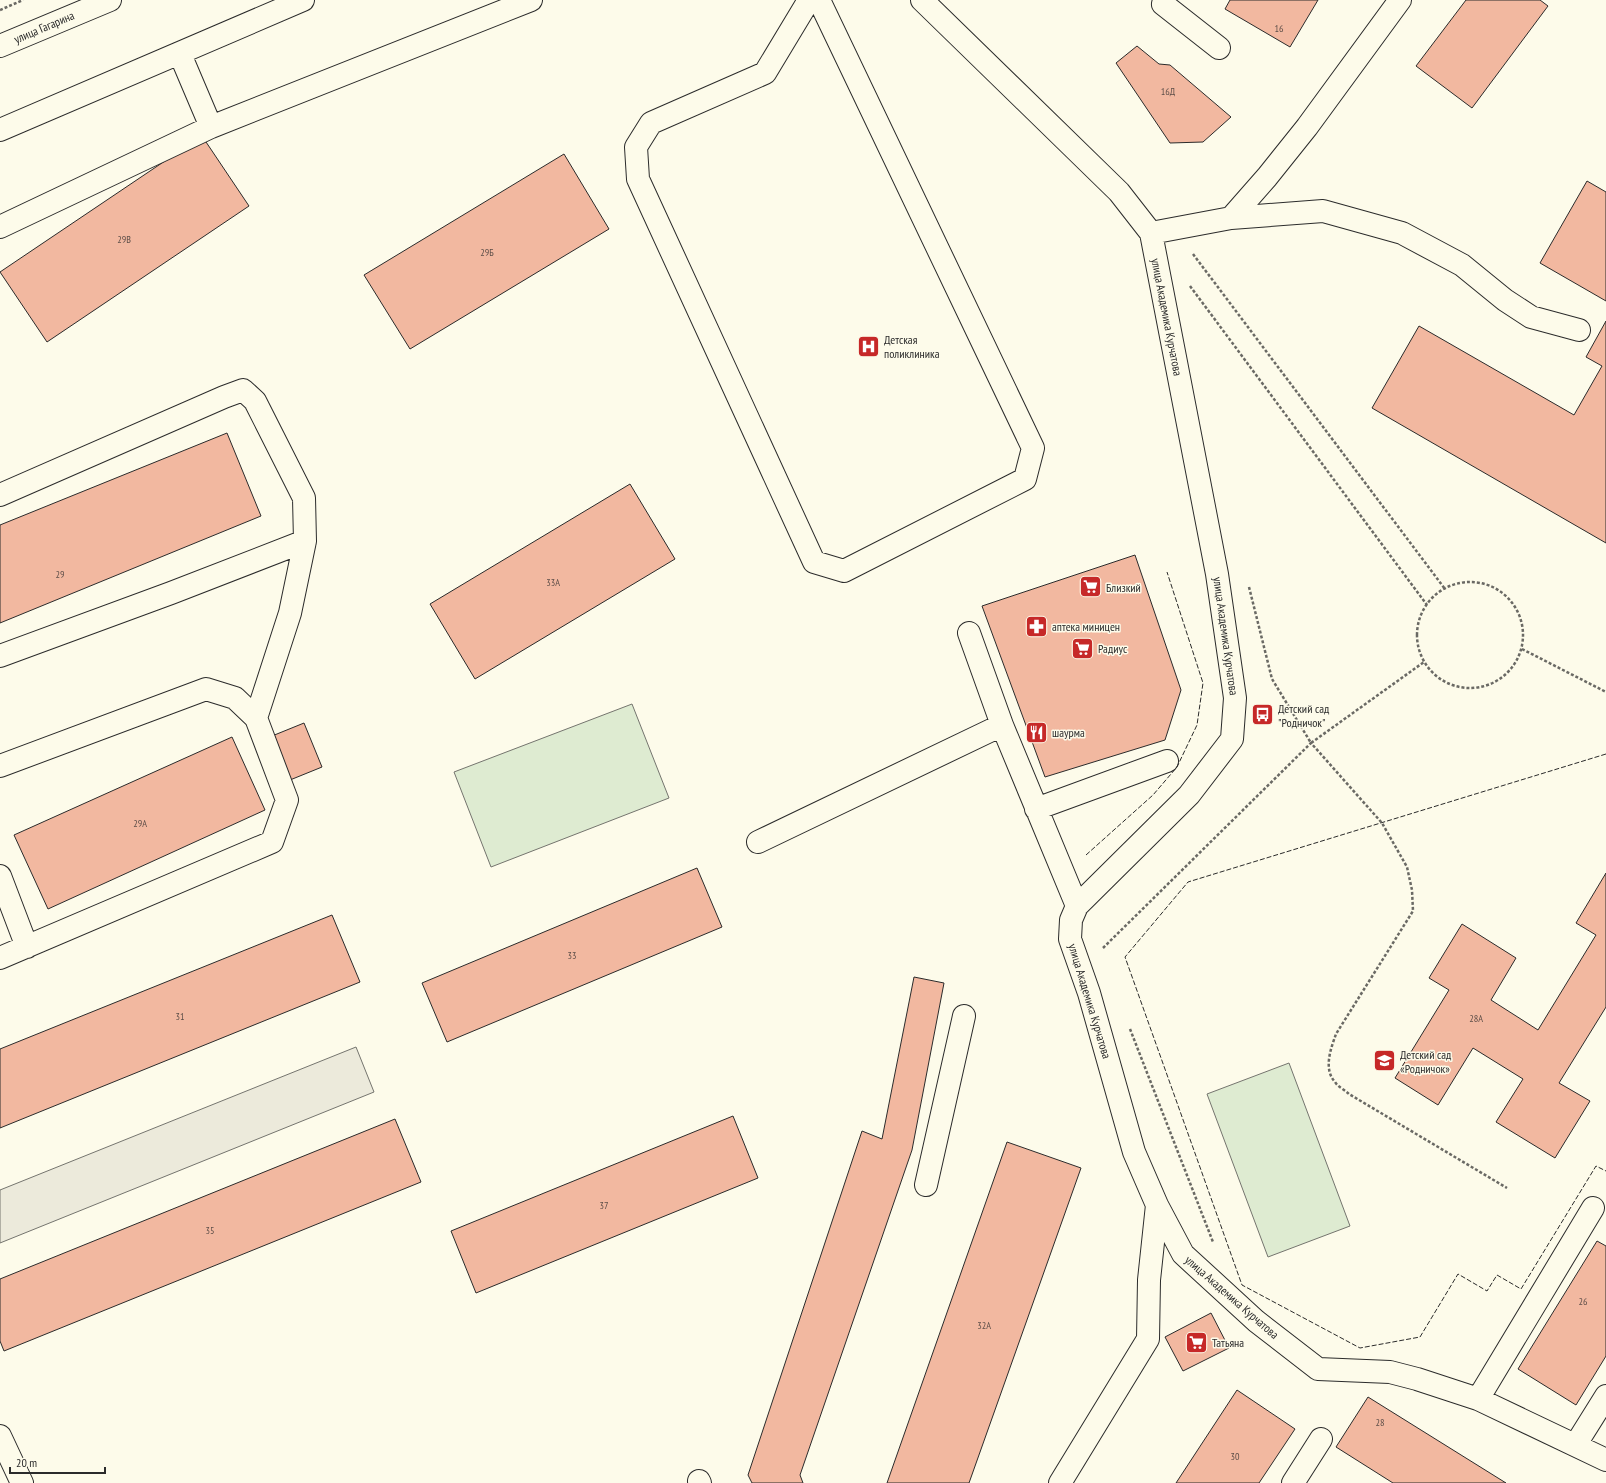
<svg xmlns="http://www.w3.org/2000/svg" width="1606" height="1483" viewBox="0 0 1606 1483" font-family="'PT Sans Narrow',sans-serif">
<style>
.green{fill:#deebd1;stroke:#74746e}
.parking{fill:#eceadb;stroke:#74746e}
.building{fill:#f2b8a0;stroke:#2b2b2b}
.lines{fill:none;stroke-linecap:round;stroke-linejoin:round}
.minor-casing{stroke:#2b2b2b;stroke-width:24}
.path{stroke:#6a6964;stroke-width:2.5;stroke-dasharray:3 2;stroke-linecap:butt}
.minor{stroke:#fdfbea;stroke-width:22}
.fence{stroke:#2b2b2b;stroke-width:1;stroke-dasharray:5 2;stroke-linecap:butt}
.labels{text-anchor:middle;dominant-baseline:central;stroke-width:3;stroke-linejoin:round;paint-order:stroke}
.number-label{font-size:10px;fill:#5d4e48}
.street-label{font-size:12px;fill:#2b2b2b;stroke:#fdfbea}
.poi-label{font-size:12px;fill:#2b2b2b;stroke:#fdfbea;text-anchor:start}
</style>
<rect width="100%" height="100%" fill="#fdfbea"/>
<path class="green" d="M632 704 669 798 491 867 454 772Z
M1289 1063 1350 1226 1268 1257 1207 1094Z"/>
<path class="parking" d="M356 1047 374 1092 0 1243V1190Z"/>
<path class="building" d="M1230 0H1318L1290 47 1225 9Z
M1466 0H1540L1548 6 1472 108 1416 66Z
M1137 46 1159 64 1170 65 1231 117 1203 142 1170 143 1116 63Z
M202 136 249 206 47 342 0 272Z
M564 154 609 229 410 349 364 275Z
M1587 181 1606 192V301L1540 263Z
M1606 321V543L1372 408 1419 326 1574 415 1602 366 1586 357Z
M227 433 261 516 0 623V525Z
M630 484 675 559 475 679 430 604Z
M1135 555 1181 690 1165 740 1045 777 982 606Z
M304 723 322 767 290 780 272 736Z
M232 737 265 810 48 909 14 835Z
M697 868 722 927 447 1042 422 983Z
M1606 873V1007L1559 1083 1590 1101 1555 1158 1496 1122 1523 1079 1473 1048 1438 1105 1395 1078 1449 990 1429 978 1462 924 1516 958 1491 1000 1538 1030 1596 935 1576 923Z
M332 915 360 982 0 1128V1049Z
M914 977 944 983 912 1150 800 1475 803 1483H752L748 1475 862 1131 882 1139Z
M733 1116 758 1178 476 1293 451 1231Z
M395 1119 421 1182 4 1351 0 1341V1279Z
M1007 1142 1081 1168 969 1483H887Z
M1597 1241 1606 1246V1356L1576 1405 1518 1369Z
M1211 1313 1229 1348 1183 1371 1165 1337Z
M1237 1390 1295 1429 1259 1483H1176Z
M1368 1397 1506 1483H1393L1336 1447Z"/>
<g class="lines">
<defs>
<path id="minor" d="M809 0 765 73 651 123 636 147 638 179 814 562 844 571 1025 479 1033 448 819 0
M922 0 1119 192 1151 233 1217 574 1235 698 1232 739 1189 795 1077 906 1071 920 1070 939 1089 993 1134 1152 1157 1205 1183 1254 1256 1321 1318 1369 1390 1372 1417 1379 1478 1399 1606 1460
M1164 0 1163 4 1219 48
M0 46 110 0
M180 54 211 127
M0 130 303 0
M1231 218 1323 211 1402 233 1462 265 1505 300 1531 317 1579 330
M0 227 211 127 531 0
M1151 233 1231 218 1267 177 1307 127 1400 0
M0 495 224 397 243 390 255 401 304 498 305 541 171 593 0 656
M969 633 1002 725 1077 906
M256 718 290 613 305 541
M0 766 206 689 235 698 256 718 287 800 272 842 0 958
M1036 809 1167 761
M758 842 1002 725
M0 876 27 947
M926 1185 964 1016
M1478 1399 1593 1208
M0 1436 22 1483
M1576 1444 1606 1396
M699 1481 700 1483
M1060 1483 1148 1339 1149 1280 1157 1205
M1293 1483 1321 1439"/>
</defs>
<use href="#minor" class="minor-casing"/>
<path class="path" d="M0 10 23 0
M1193 254 1445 589
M1190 286 1427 605
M1417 635a53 53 0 1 1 106 0a53 53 0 1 1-106 0Z
M1249 587 1272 679 1311 743 1424 662
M1522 649 1606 692
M1103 948 1311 743 1382 823 1407 867 1412 890 1413 911 1336 1034C1331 1048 1323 1069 1335 1082 1338 1087 1345 1090 1349 1094L1507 1188
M1130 1029 1213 1242"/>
<use href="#minor" class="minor"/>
<path class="fence" d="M1606 754 1188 882 1125 957 1242 1285 1360 1348 1420 1337 1458 1274 1487 1291 1497 1275 1521 1289 1596 1166 1606 1171
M1086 855 1153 795 1177 767 1197 725 1203 683 1167 572"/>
</g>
<defs>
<symbol id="hospital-square" viewBox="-11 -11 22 22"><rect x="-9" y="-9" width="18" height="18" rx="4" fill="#c62828" stroke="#fdfbea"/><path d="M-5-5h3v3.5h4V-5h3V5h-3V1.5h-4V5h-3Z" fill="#fff"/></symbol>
<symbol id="supermarket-square" viewBox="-11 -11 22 22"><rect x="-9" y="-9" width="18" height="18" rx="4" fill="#c62828" stroke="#fdfbea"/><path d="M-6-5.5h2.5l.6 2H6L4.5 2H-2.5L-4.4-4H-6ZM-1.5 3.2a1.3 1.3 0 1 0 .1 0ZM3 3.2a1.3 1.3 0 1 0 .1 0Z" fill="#fff"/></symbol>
<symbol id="pharmacy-square" viewBox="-11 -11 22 22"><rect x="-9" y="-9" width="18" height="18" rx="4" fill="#c62828" stroke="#fdfbea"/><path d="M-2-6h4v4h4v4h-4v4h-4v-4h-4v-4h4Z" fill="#fff"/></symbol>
<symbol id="bus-square" viewBox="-11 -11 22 22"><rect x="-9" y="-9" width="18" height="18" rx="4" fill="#c62828" stroke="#fdfbea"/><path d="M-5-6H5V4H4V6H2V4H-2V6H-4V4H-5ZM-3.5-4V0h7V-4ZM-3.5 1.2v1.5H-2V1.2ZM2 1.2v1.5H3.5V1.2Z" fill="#fff"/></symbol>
<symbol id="restaurant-square" viewBox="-11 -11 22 22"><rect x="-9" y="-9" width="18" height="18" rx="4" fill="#c62828" stroke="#fdfbea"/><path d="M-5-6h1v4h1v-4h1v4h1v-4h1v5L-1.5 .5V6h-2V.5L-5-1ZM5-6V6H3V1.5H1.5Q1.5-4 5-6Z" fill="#fff"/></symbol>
<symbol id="school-square" viewBox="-11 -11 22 22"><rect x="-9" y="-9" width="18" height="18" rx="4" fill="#c62828" stroke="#fdfbea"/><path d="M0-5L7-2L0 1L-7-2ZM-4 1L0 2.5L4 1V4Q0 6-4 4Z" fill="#fff"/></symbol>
</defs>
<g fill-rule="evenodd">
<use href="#hospital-square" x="856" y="334" width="25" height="25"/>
<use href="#supermarket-square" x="1078" y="574" width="25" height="25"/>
<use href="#pharmacy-square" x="1024" y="614" width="25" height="25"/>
<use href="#supermarket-square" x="1070" y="636" width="25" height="25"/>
<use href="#bus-square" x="1250" y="702" width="25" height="25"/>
<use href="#restaurant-square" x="1024" y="720" width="25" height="25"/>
<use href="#school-square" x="1372" y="1048" width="25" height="25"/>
<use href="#supermarket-square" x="1184" y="1330" width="25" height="25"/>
</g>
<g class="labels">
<g class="number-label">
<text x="1279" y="28">16</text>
<text x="1168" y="91">16Д</text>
<text x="124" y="239">29В</text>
<text x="487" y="252">29Б</text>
<text x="60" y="574">29</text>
<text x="553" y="582">33А</text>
<text x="140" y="823">29А</text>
<text x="572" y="955">33</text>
<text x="180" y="1016">31</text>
<text x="1476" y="1018">28А</text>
<text x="604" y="1205">37</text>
<text x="210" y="1230">35</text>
<text x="1583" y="1301">26</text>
<text x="984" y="1325">32А</text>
<text x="1380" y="1422">28</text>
<text x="1235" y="1456">30</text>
</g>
<g class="street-label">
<text transform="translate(44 27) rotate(-23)">улица Гагарина</text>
<text transform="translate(1167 317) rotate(79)">улица Академика Курчатова</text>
<text transform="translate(1226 636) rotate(82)">улица Академика Курчатова</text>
<text transform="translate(1090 1001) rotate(73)">улица Академика Курчатова</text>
<text transform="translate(1232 1297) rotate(41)">улица Академика Курчатова</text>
</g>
<g class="poi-label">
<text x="884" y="339">Детская<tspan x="884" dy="14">поликлиника</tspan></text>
<text x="1106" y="587">Близкий</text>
<text x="1052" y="626">аптека миницен</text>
<text x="1098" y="648">Радиус</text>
<text x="1278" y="708">Детский сад<tspan x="1278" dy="14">"Родничок"</tspan></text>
<text x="1052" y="732">шаурма</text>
<text x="1400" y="1054">Детский сад<tspan x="1400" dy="14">«Родничок»</tspan></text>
<text x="1212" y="1342">Татьяна</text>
</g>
</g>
<path d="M10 1467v6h95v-6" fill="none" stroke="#2b2b2b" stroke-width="2"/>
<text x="16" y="1467" font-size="12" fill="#2b2b2b" stroke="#fdfbea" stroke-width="3" paint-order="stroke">20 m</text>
</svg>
